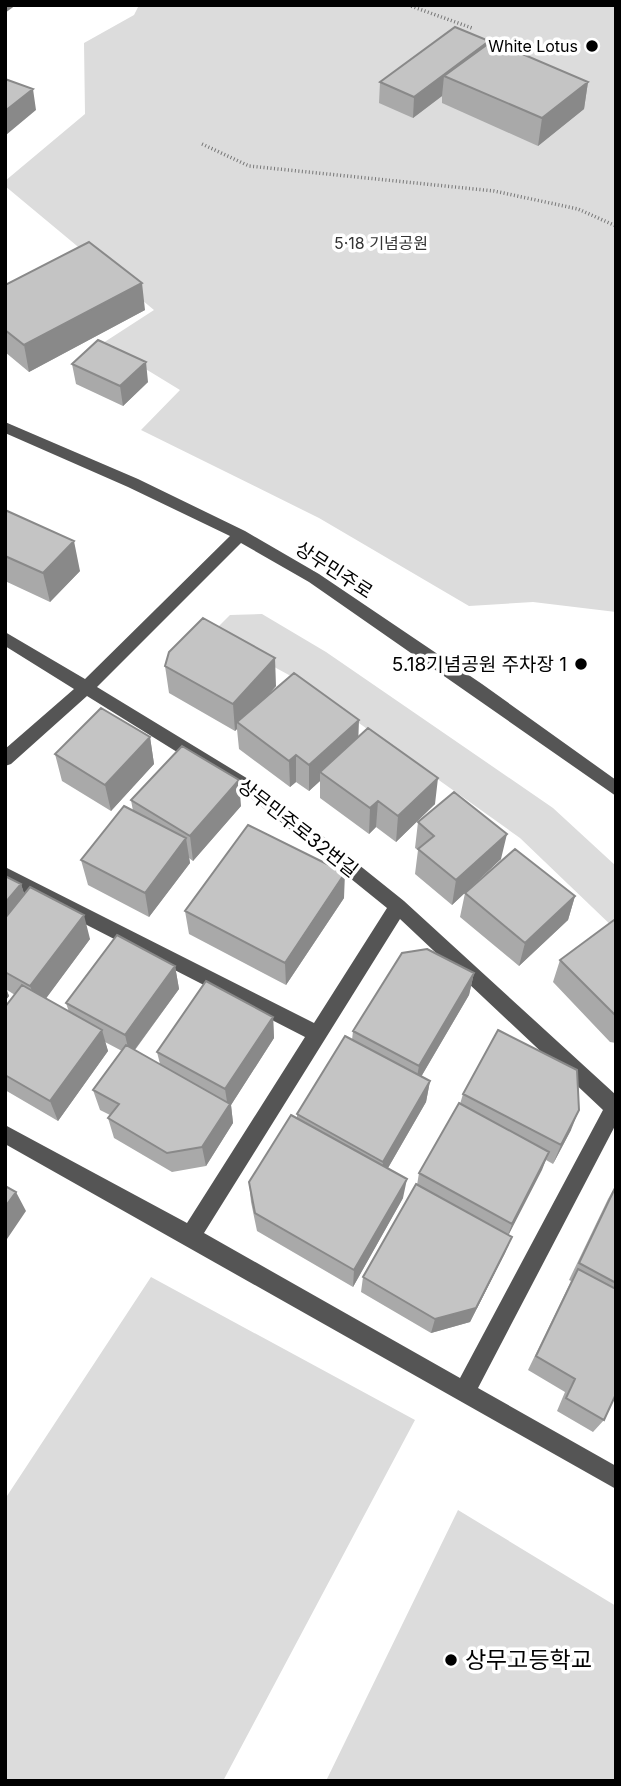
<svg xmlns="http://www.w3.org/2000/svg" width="621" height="1786" viewBox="0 0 621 1786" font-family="Inter,'Noto Sans KR',sans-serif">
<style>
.green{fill:#dcdcdc}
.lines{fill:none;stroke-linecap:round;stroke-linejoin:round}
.path{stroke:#777;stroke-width:3.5;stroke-dasharray:1 2.5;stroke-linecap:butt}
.minor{fill:#555;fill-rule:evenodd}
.wall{fill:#a9a9a9}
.shaded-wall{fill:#898989}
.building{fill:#c4c4c4;stroke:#898989;stroke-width:2}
.poi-dot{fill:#000;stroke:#fff;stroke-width:2.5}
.labels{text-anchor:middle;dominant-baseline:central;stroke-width:7;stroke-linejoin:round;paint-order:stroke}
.far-poi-label{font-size:16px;fill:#000;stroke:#fff;text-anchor:end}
.far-park-label{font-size:16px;fill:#333;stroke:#fff}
.street-label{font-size:19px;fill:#000;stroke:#fff}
.poi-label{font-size:19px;fill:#000;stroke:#fff;text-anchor:end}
.near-poi-label{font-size:23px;fill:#000;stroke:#fff;text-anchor:start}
</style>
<rect width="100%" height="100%" fill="#fff"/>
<path class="green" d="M139 5H616V612L533 602 469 606 319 518 141 430 180 390 103 343 154 310 5 186V181L85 114 84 43 134 15Z
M262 614 326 652 553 808 616 866V930L520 838 300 681 212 633 230 615Z
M151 1277 415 1420 223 1781H5V1499Z
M458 1510 616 1606V1781H326Z"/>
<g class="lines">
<path class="path" d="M408 5 472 28
M202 144 249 166 494 191 578 209 616 226"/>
<path class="minor" d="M5 422 138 479 245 531 319 574 482 684 616 780V796L309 582 241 543 97 687 263 788 404 901 616 1095V1124L478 1388 616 1466V1489L5 1144V1125L187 1223 305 1037 5 883V867L314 1023 387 908 251 798 87 696 11 764 5 766V749L74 689 5 646V632L85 679 230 536 128 487 5 433ZM400 919 603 1110 460 1378 204 1233Z"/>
</g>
<path class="wall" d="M489 41V43L588 82 584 109 538 146 442 103V96L413 118 379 103 380 82Z
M5 285 145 310 29 372 5 352Z
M72 364 148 382 123 406 76 384Z
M5 510 80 571 50 602 5 581Z
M165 666 276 686 268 695 358 737 435 804 396 842 376 827 369 834 320 798V781L309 791 296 782 290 787 239 749 237 729 235 731 169 693Z
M150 737 154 764 111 811 62 781 55 754Z
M131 800 241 806 193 861 189 858 190 863 149 917 88 885 81 860 133 811Z
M418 822 501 859 452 905 415 874 418 850 415 848Z
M5 876 21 884 24 894 90 939 45 999 69 1012 66 1003 175 966 179 989 135 1050 160 1064 157 1052 273 1017 274 1038 231 1105 233 1123 206 1166 172 1172 114 1138 108 1118 110 1115 100 1110 93 1090 122 1051 105 1042 108 1051 58 1121 5 1090V1007L15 995 7 990 9 996 5 1001Z
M465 893 575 896 568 920 519 966 460 917Z
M344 898 286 985 189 934 185 911Z
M616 922V1043L610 1042 553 982 560 960Z
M474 973 469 995 421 1077 430 1081 426 1102 388 1168 403 1198 353 1287 257 1231 251 1202 249 1182 297 1118V1114L352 1040 353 1031Z
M463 1094 571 1130 553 1164 546 1160 508 1235 505 1253 470 1322 431 1333 361 1292 363 1277 417 1185 419 1173 460 1104Z
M616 1185V1394L604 1420 593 1432 557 1411 565 1392 528 1370 571 1281 569 1280 608 1199Z"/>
<path class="shaded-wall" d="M5 5H16L5 13Z
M489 41 487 62 444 76 442 96 413 118 414 97Z
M588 82 584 109 538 146 542 118Z
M33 89 36 110 6 135 5 111Z
M142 283 145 310 29 372 24 345Z
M146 362 148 382 123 406 120 386Z
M74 541 80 571 50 602 43 573Z
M275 658 276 686 241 725 237 722V729L235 731 233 704Z
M359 720 358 747 320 772V781L309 791V765Z
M150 737 154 764 111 811 105 785Z
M296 755V782L290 787 289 761Z
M438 778 435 804 396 842 398 816Z
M239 780 241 806 193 861 190 836Z
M378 801 376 827 369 834 370 808Z
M507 834 501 859 452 905 456 880Z
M186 838 190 863 149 917 145 893Z
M345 873 344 898 286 985 285 963Z
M21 884 28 905 5 934V903Z
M575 896 568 920 519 966 525 943Z
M84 915 90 939 39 1008 30 986Z
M175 966 179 989 130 1056 125 1035Z
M474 973 469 995 415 1087 419 1066Z
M5 987 9 996 5 1001Z
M273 1017 274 1038 231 1105 233 1123 206 1166 202 1147 228 1108 225 1089Z
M102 1030 108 1051 58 1121 50 1101Z
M430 1081 426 1102 381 1180 383 1162Z
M579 1110 571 1130 553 1164 561 1145Z
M549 1152 542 1170 506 1240 512 1224Z
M407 1179 403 1198 353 1287 354 1270Z
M16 1192 26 1211 5 1242V1207Z
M512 1237 505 1253 470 1322 431 1333 435 1319Z"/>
<path class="building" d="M455 27 489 41 414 97 380 82Z
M492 41 588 82 542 118 444 76Z
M5 79 33 89 5 111Z
M89 242 142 283 24 345 5 330V285Z
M98 340 146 362 120 386 72 364Z
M5 510 74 541 43 573 5 556Z
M203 618 275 658 233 704 165 666 169 652Z
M294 673 359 720 309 765 296 755 289 761 237 722Z
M101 708 150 737 105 785 55 754Z
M368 728 438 778 398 816 378 801 370 808 320 772Z
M182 746 239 780 190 836 131 800Z
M454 792 507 834 456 880 418 849 434 836 418 822Z
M124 806 186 838 145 893 81 860Z
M248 825 345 873 285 963 185 911Z
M515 849 575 896 525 943 465 893Z
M5 876 21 884 5 903Z
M30 887 84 915 30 986 5 972V918Z
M614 920 616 922V1016L560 960Z
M117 935 175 966 125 1035 66 1003Z
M427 949 474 973 419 1066 353 1031 402 953Z
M206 981 273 1017 225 1089 157 1052Z
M22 985 102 1030 50 1101 5 1075V1007Z
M498 1030 577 1070 579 1110 561 1145 463 1094Z
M345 1036 430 1081 383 1162 297 1114Z
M126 1045 230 1104 202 1147 167 1153 108 1118 119 1104 93 1090Z
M459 1103 549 1152 512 1224 419 1173Z
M291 1115 407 1179 354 1270 255 1213 249 1182Z
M416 1184 512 1237 476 1308 435 1319 363 1277Z
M5 1186 16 1192 5 1207Z
M616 1186V1283L579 1263Z
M578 1269 616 1289V1394L604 1420 566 1398 575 1379 536 1356Z"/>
<g class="poi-dot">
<circle cx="592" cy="46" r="7"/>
<circle cx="581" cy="664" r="7"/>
<circle cx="451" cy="1660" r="7"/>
</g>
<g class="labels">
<g class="far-poi-label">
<text x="578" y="46">White Lotus</text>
</g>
<g class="far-park-label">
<text x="381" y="243">5·18 기념공원</text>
</g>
<g class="street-label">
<text transform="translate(334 570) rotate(33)">상무민주로</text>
<text transform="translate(298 828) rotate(38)">상무민주로32번길</text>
</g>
<g class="poi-label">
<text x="567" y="664">5.18기념공원 주차장 1</text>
</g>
<g class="near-poi-label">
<text x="465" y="1660">상무고등학교</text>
</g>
</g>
<rect width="621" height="1786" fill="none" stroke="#000000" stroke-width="14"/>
</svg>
